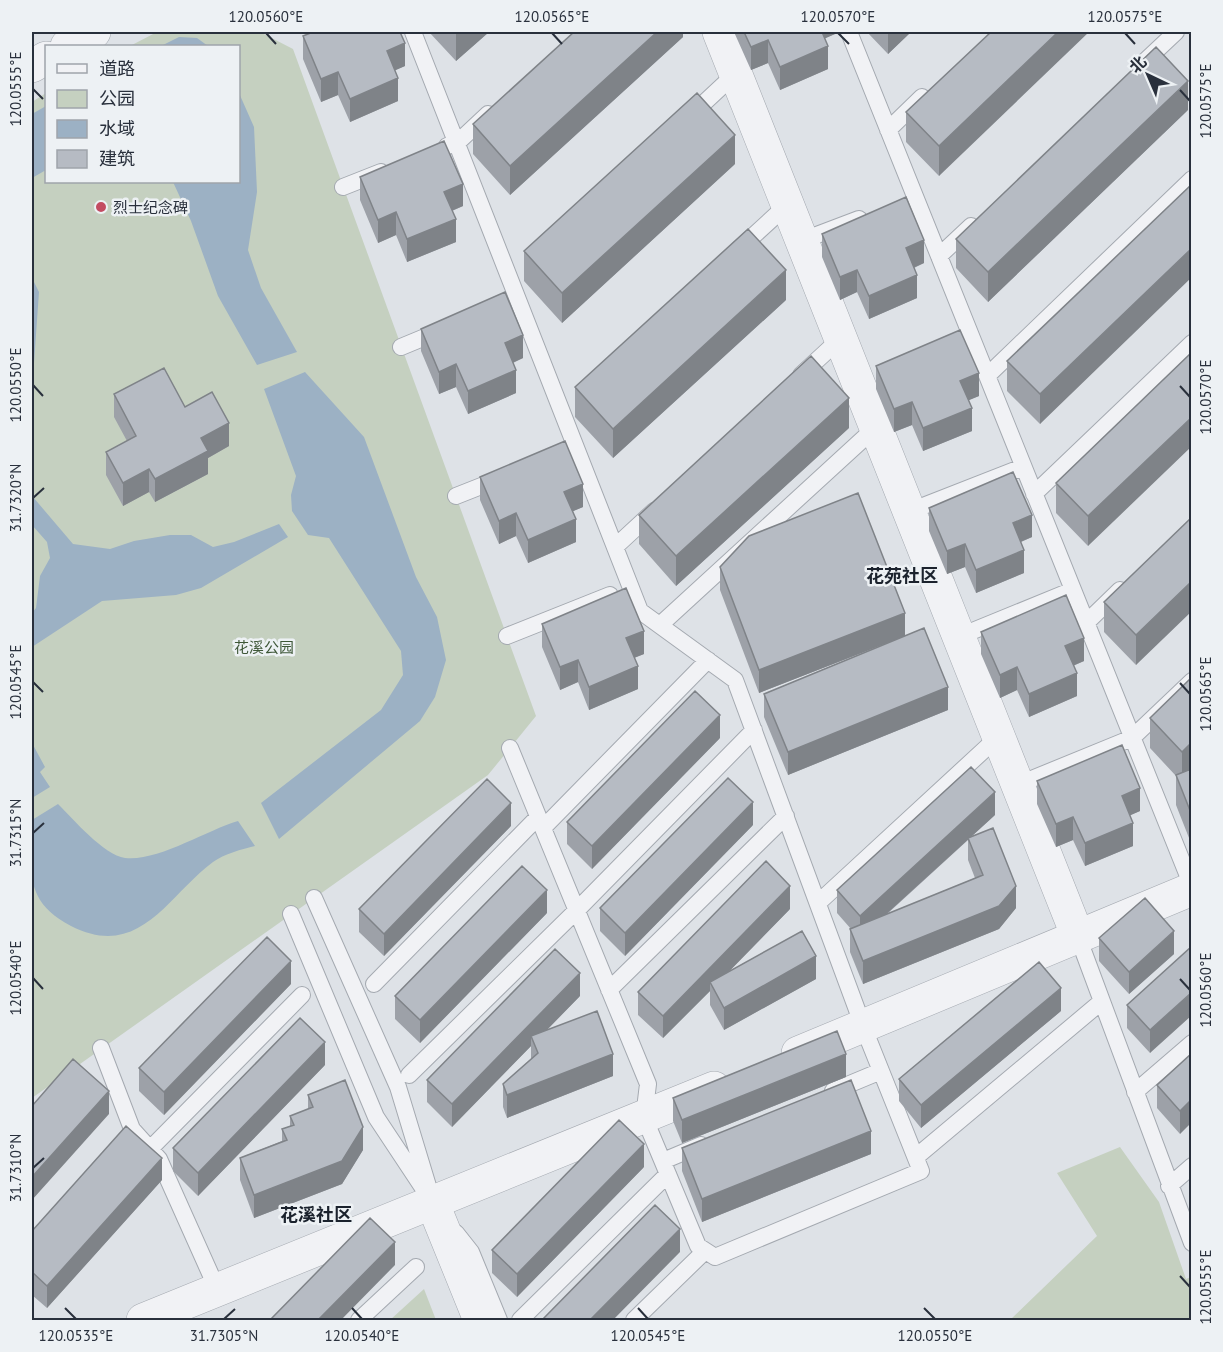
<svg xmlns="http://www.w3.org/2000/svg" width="1223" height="1352" viewBox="0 0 1223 1352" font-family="'PT Sans','Noto Sans SC',sans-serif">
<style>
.green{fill:#c5d0c0}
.water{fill:#9cb1c4}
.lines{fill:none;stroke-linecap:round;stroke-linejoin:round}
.service-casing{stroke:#a4a9b0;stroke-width:18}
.minor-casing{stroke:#a4a9b0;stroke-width:34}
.tertiary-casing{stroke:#a4a9b0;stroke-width:34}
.service{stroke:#f1f2f5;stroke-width:16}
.minor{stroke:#f1f2f5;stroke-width:33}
.tertiary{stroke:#f1f2f5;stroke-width:33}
.wall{fill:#9da1a8;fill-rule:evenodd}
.shaded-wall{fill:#7f8388}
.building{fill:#b6bbc3;stroke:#7f8388;stroke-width:1.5}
.ticks{fill:none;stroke:#29303c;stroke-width:2}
.poi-dot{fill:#c34c62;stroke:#edf1f4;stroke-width:2}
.labels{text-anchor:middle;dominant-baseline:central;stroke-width:5;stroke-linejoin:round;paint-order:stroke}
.poi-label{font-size:15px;fill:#29303c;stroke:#edf1f4;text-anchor:start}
.park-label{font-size:15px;fill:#3e5737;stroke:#edf1f4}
.quarter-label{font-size:18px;font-weight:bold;fill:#1b222d;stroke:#edf1f4}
.neatline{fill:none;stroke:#29303c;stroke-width:2}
.ticks-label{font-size:15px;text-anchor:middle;fill:#29303c}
</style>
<rect width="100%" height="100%" fill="#dee2e7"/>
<path class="green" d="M157 32H260L293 49 536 716 488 775 32 1098V102L46 93V182H238V46H130Z
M1120 1147 1159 1202 1186 1279 1191 1277V1320H1010L1097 1236 1057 1173Z
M424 1289 436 1320H390Z"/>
<path class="water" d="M179 37 197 38 208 46H161Z
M239 93 254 127 257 192 248 250 261 288 297 352 257 365 218 296 191 221 173 182H238Z
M46 106V170L32 178V114Z
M32 278 39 292 34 363 32 361Z
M305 372 364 437 416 577 437 617 446 660 435 697 420 721 279 839 261 803 381 710 403 675 401 651 329 538 308 535 292 511 291 495 296 476 264 389Z
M32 489 33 497 73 544 110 549 134 541 170 535H191L213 547 234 542 279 524 288 537 201 588 176 595 102 601 32 647V613L36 608 40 576 50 558 47 542 32 525Z
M32 743 45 767 40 772 50 787 32 798Z
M58 804C73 819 104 855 125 858 157 862 207 830 238 821L255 846C242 849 224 854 213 862 168 895 140 961 71 926 22 901 31 868 32 820Z"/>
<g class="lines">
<defs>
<path id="service" d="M413 32 640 611 735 680 863 1026 921 1171 715 1257 698 1246 644 1117 648 1084 510 748
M849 32 1192 886
M1142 64 1176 32
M690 116 735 74
M888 130 922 97
M447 146 457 143 488 114
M343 187 381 172
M801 241 859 219
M738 250 787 205
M939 256 971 226
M401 347 442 330
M801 375 840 339
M987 376 1192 179
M1034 494 1192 343
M456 496 499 479
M908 512 1023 467
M615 547 654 511
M1086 623 1120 590
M660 625 875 428
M507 636 610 595
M958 637 1073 590
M1017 785 1132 738 1192 681
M543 828 708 660
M314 898 398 1087 428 1186
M818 903 998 737
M291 914 376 1117 435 1206
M1078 937 1192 1243
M374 984 538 817
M609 990 786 816
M101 1048 132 1129 159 1159 218 1291
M409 1075 577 910 754 730
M833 1091 881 1071
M1135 1092 1192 1043
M150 1149 302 995
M916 1157 1101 1002
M663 1161 701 1145
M1169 1186 1192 1166
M456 1233 471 1252 499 1320
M359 1320 416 1267
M520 1320 668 1174
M634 1320 705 1251"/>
<path id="minor" d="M719 32 1078 937
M433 1204 480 1320"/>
<path id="tertiary" d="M67 46 94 32
M32 66 46 58
M798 1053 1192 889
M143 1320 714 1088"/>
</defs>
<use href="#service" class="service-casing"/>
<use href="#minor" class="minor-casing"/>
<use href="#tertiary" class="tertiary-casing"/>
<use href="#service" class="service"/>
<use href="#minor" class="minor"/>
<use href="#tertiary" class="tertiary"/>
</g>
<path class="wall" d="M429 32H489L456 61Z
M683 32V37L510 195 473 154V124Z
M734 32H835V34L825 38 828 69 780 90 768 63 751 70Z
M867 32H911L888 54Z
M991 32 939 176 906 142V112Z
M303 36 405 66 395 70 398 101 350 122 338 95 321 102 303 59Z
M1188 110 988 302 956 268V239Z
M735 164 562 323 524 281V251Z
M360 177 463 206 452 211 456 242 407 262 396 235 378 243 360 200Z
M1191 185 1040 424 1007 391V361Z
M822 234 924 263 914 268 917 298 869 319 857 292 840 300 822 257Z
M786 300 613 458 575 417V387Z
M421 329 523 358 513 363 516 393 468 414 456 387 439 394 421 351Z
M1191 353 1088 546 1056 513V483Z
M876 366 979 396 968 400 972 431 923 451 912 425 894 432 876 389Z
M114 394 185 407 229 446 208 458V474L155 502 149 492 123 506 106 475V452L127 441 114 417Z
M849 428 676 586 639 544V515Z
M480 477 583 507 573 511 576 542 528 563 516 536 499 544 480 500Z
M929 508 1032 537 1021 542 1024 573 976 593 965 567 947 574 929 531Z
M1191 518 1136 665 1104 632V602Z
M720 567 905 636 759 693 720 590Z
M542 624 644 654 634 658 638 689 589 710 578 682 560 690 542 647Z
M981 632 1084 661 1073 666 1077 696 1029 717 1017 690 1000 698 981 654Z
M1191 678V843L1176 805V776L1150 748V718Z
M764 694 948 710 788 775 764 717Z
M720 738 592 869 567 844V822Z
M1037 781 1140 811 1130 815 1133 846 1085 866 1073 840 1056 847 1037 804Z
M995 815 972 836 1016 908 999 929 863 984 850 952V929H851L837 913V890ZM968 840V860L975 878 886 915Z
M753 825 625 956 600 931V908Z
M511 826 384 956 359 932V909Z
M790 909 728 972 816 979 724 1030 710 1005V991L663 1038 638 1015V992Z
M547 913 420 1043 395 1019V996Z
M1099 938 1174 954 1129 994 1099 961Z
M1191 947 1150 1053 1127 1028V1005Z
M291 984 164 1115 139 1091V1068Z
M580 996 546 1031 613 1076 507 1118 503 1107V1084L531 1059V1046L452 1127 427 1102V1080Z
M1061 1011 921 1128 899 1101V1079Z
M1191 1054 1180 1134 1157 1108V1085Z
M325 1065 198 1196 173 1171V1148Z
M846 1077 682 1143 673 1121V1098Z
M308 1095 363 1150 342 1184 254 1218 240 1180V1158L282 1141V1129L290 1126V1116L308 1109Z
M682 1148 871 1154 702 1222 682 1171Z
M644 1167 517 1297 492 1273V1250Z
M162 1180 47 1308 32 1295V1231Z"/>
<path class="shaded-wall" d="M456 32H489L456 61Z
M657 32H683V37L510 195V166Z
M817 32H835V34L817 42Z
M888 32H911L888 54Z
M1058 32H1089L939 176V146Z
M768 40V63L751 70V47Z
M405 43V66L387 74V51Z
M828 46V69L780 90V67Z
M338 72V95L321 102V79Z
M398 78V101L350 122V99Z
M1188 81V110L988 302V272Z
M735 135V164L562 323V293Z
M463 184V206L444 214V192Z
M396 212V235L378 243V220Z
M456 219V242L407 262V239Z
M924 240V263L906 271V248Z
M1191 249V278L1040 424V394Z
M786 270V300L613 458V429Z
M857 270V292L840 300V277Z
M917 275V298L869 319V296Z
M523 335V358L505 366V343Z
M456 364V387L439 394V372Z
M516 370V393L468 414V391Z
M979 373V396L960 404V381Z
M849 398V428L676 586V556Z
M912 402V425L894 432V409Z
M972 408V431L923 451V428Z
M1191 418V447L1088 546V516Z
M229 423V446L208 458V474L155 502V479L201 438Z
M149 469V492L123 506V483Z
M583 484V507L564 515V492Z
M516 513V536L499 544V521Z
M1032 515V537L1013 545V523Z
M576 519V542L528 563V540Z
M965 544V567L947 574V551Z
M1024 550V573L976 593V570Z
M1191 582V612L1136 665V635Z
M905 613V636L759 693V670Z
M644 631V654L626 661V638Z
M1084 638V661L1065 669V646Z
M578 660V682L560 690V667Z
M638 666V689L589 710V687Z
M1017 667V690L1000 698V675Z
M1077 673V696L1029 717V694Z
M948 687V710L788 775V752Z
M720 715V738L592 869V846Z
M1191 743V772L1182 782V752Z
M1140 788V811L1122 819V796Z
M995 792V815L860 938V916Z
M753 802V825L625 956V933Z
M511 803V826L384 956V934Z
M1073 817V840L1056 847V824Z
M1133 823V846L1085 866V843Z
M790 886V909L713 988 710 982V991L663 1038V1016Z
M1016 886V908L999 929 863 984V961Z
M547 890V913L420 1043V1020Z
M1174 931V954L1129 994V972Z
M816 956V979L724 1030V1008Z
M291 961V984L164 1115V1092Z
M580 973V996L534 1043 531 1036V1046L452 1127V1104Z
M1061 988V1011L921 1128V1105Z
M1191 993V1016L1150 1053V1030Z
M325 1042V1065L198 1196V1173Z
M613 1054V1076L507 1118V1095Z
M846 1054V1077L682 1143V1120Z
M109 1091V1114L32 1200V1177Z
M1191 1100V1123L1180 1134V1111Z
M363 1127V1150L342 1184 254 1218V1195Z
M871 1131V1154L702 1222V1199Z
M644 1144V1167L517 1297V1274Z
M162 1158V1180L47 1308V1286Z
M680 1229V1252L613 1320H590Z
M395 1242V1265L341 1320H318Z"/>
<path class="building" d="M313 32H400L405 43 387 51 398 78 350 99 338 72 321 79 303 36Z
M574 32H657L510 166 473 124Z
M744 32H822L828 46 780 67 768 40 751 47Z
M991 32H1058L939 146 906 112Z
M1156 47 1188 81 988 272 956 239Z
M697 93 735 135 562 293 524 251Z
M444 141 463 184 444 192 456 219 407 239 396 212 378 220 360 177Z
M1191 185V249L1040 394 1007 361Z
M906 197 924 240 906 248 917 275 869 296 857 270 840 277 822 234Z
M748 229 786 270 613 429 575 387Z
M505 292 523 335 505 343 516 370 468 391 456 364 439 372 421 329Z
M960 330 979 373 960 381 972 408 923 428 912 402 894 409 876 366Z
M1191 353V418L1088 516 1056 483Z
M811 356 849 398 676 556 639 515Z
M164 368 185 407 212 392 229 423 201 438 208 451 155 479 149 469 123 483 106 452 136 436 114 394Z
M565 441 583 484 564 492 576 519 528 540 516 513 499 521 480 477Z
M1013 472 1032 515 1013 523 1024 550 976 570 965 544 947 551 929 508Z
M858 493 905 613 759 670 720 567 749 536Z
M1191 518V582L1136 635 1104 602Z
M626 588 644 631 626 638 638 666 589 687 578 660 560 667 542 624Z
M1066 595 1084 638 1065 646 1077 673 1029 694 1017 667 1000 675 981 632Z
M924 628 948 687 788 752 764 694Z
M1191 678V743L1182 752 1150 718Z
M695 691 720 715 592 846 567 822Z
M1122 745 1140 788 1122 796 1133 823 1085 843 1073 817 1056 824 1037 781Z
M971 767 995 792 860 916 837 890Z
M1191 769V813L1176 775Z
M728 778 753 802 625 933 600 908Z
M487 779 511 803 384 934 359 909Z
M993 828 1016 886 999 906 863 961 850 929 983 875 968 838Z
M766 861 790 886 663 1016 638 992Z
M522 866 547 890 420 1020 395 996Z
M1145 898 1174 931 1129 972 1099 938Z
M802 931 816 956 724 1008 710 982Z
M267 937 291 961 164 1092 139 1068Z
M1191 947V993L1150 1030 1127 1005Z
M555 949 580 973 452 1104 427 1080Z
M1039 962 1061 988 921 1105 899 1079Z
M597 1011 613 1054 507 1095 503 1084 538 1053 531 1036Z
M300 1018 325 1042 198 1173 173 1148Z
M837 1031 846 1054 682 1120 673 1098Z
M1191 1054V1100L1180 1111 1157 1085Z
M73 1059 109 1091 32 1177V1106Z
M345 1080 363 1127 342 1161 254 1195 240 1158 287 1140 282 1129 294 1125 290 1116 313 1107 308 1095Z
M851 1080 871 1131 702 1199 682 1148Z
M619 1120 644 1144 517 1274 492 1250Z
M126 1126 162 1158 47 1286 32 1272V1231Z
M655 1205 680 1229 590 1320H542Z
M370 1218 395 1242 318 1320H270Z"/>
<path class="ticks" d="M266 33 276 44M552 33 562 44M838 33 849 44M1125 33 1135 44M33 89 43 99M1180 90 1190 101M33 385 43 396M1180 386 1190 397M33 498 44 488M33 682 43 692M1180 683 1190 694M33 833 44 823M33 978 43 989M1180 979 1190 990M33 1168 44 1158M1180 1276 1190 1287M65 1308 76 1319M352 1308 362 1319M638 1308 648 1319M924 1308 935 1319M224 1319 235 1309"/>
<circle class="poi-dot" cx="101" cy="207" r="6"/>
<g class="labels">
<g class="poi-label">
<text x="113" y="207">烈士纪念碑</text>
</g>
<g class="park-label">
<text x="264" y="647">花溪公园</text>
</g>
<g class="quarter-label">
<text x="902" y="575">花苑社区</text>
<text x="316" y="1214">花溪社区</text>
</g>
</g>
<rect width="1223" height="1352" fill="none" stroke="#edf1f4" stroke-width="66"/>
<rect x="45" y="45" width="195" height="138" fill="#edf1f4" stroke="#9fa4aa" stroke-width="1.5"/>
<rect x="57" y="64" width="30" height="9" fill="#f1f2f5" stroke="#9fa4aa" stroke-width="1.5"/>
<text x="99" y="75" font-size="18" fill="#29303c">道路</text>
<rect x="57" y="90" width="30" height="18" fill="#c5d0c0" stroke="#9fa4aa" stroke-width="1.5"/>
<text x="99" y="105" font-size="18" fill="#29303c">公园</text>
<rect x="57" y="120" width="30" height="18" fill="#9cb1c4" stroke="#9fa4aa" stroke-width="1.5"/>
<text x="99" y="135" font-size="18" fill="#29303c">水域</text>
<rect x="57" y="150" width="30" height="18" fill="#b6bbc3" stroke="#9fa4aa" stroke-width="1.5"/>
<text x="99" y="165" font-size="18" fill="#29303c">建筑</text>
<g transform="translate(1148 75) rotate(316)" stroke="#edf1f4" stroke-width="4.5" paint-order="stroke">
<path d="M0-4.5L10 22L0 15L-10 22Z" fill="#29303c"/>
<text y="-9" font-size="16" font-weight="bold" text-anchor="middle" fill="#29303c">北</text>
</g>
<rect x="33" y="33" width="1157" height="1286" class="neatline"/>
<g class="ticks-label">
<text x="266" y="22">120.0560°E</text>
<text x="552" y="22">120.0565°E</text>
<text x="838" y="22">120.0570°E</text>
<text x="1125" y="22">120.0575°E</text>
<text transform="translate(16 89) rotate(-90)" y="5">120.0555°E</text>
<text transform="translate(1206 101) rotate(-90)" y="5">120.0575°E</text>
<text transform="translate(16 385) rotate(-90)" y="5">120.0550°E</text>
<text transform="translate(1206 397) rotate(-90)" y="5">120.0570°E</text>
<text transform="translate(16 498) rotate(-90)" y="5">31.7320°N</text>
<text transform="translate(16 682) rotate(-90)" y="5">120.0545°E</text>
<text transform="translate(1206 694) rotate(-90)" y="5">120.0565°E</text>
<text transform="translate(16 833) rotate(-90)" y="5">31.7315°N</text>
<text transform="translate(16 978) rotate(-90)" y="5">120.0540°E</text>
<text transform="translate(1206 990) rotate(-90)" y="5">120.0560°E</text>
<text transform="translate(16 1168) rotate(-90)" y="5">31.7310°N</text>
<text transform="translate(1206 1287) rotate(-90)" y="5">120.0555°E</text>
<text x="76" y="1341">120.0535°E</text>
<text x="224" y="1341">31.7305°N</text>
<text x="362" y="1341">120.0540°E</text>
<text x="648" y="1341">120.0545°E</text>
<text x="935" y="1341">120.0550°E</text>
</g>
</svg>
